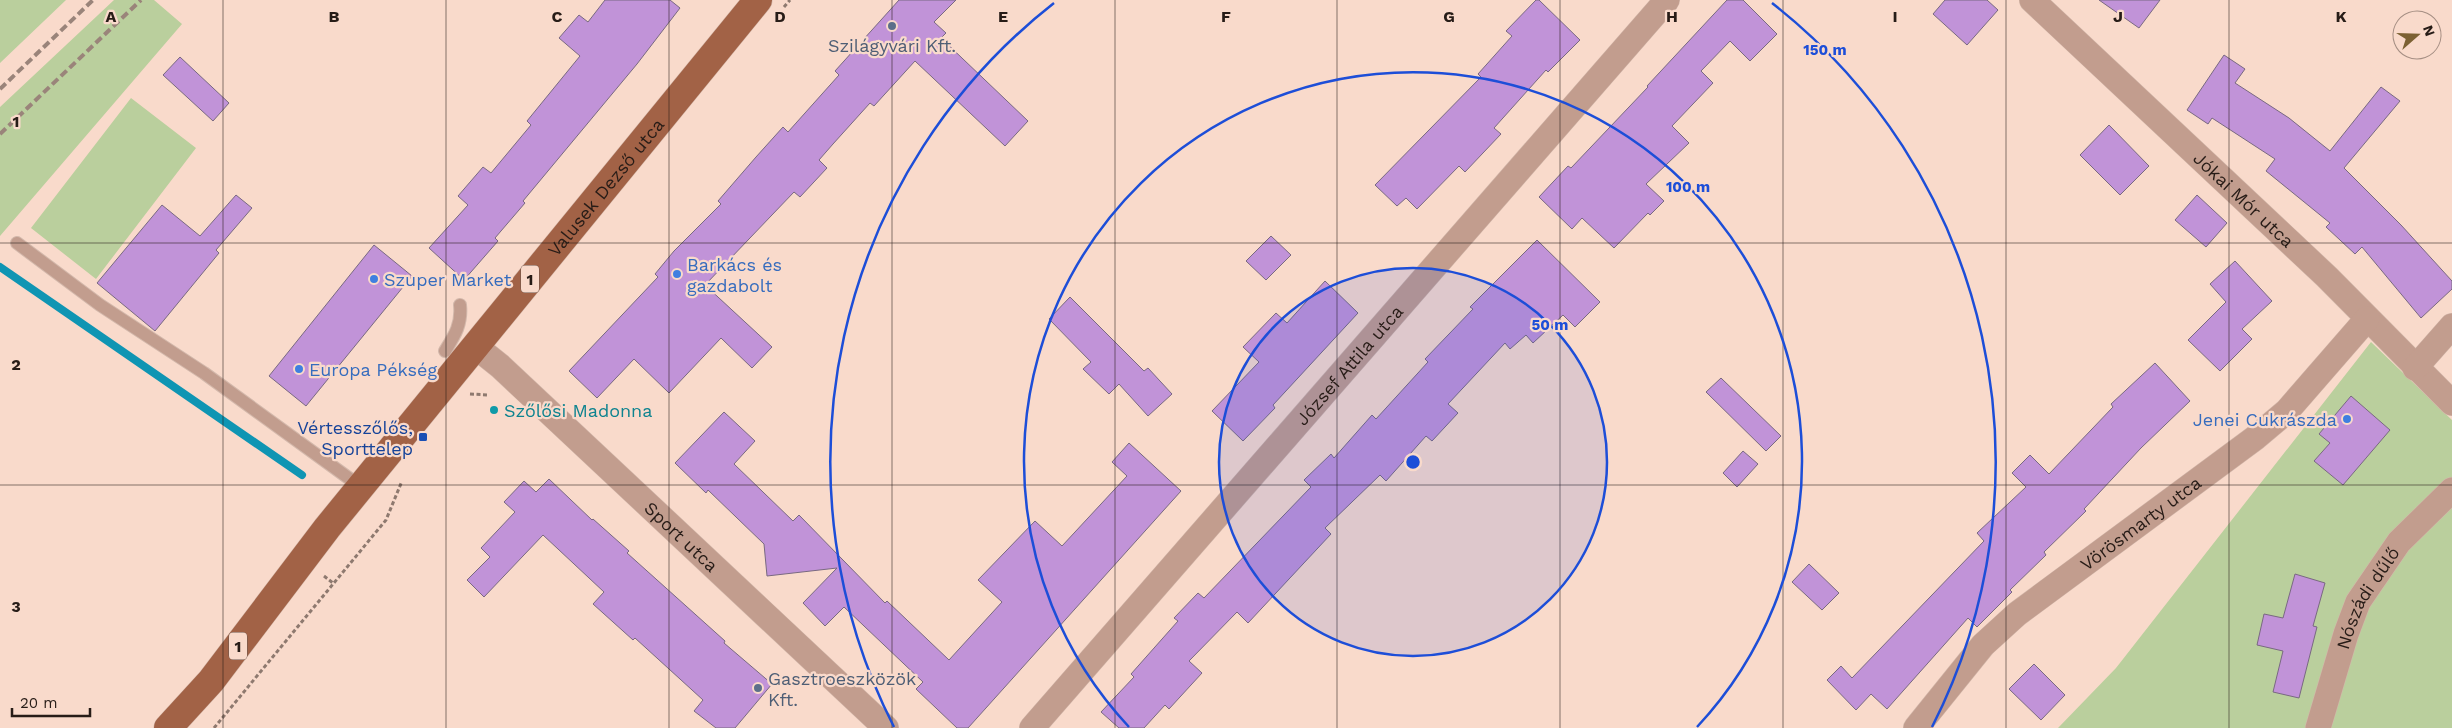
<svg xmlns="http://www.w3.org/2000/svg" width="2452" height="728" viewBox="0 0 2452 728" font-family="'Work Sans',sans-serif">
<style>
.green{fill:#bacf9d}
.lines{fill:none;stroke-linecap:round;stroke-linejoin:round}
.stream{stroke:#0f95b3;stroke-width:8}
.building{fill:#c193d8;stroke:#796981}
.service-casing{stroke:#d3b8ab;stroke-width:14}
.minor-casing{stroke:#d3b8ab;stroke-width:26}
.primary-casing{stroke:#d3b8ab;stroke-width:29}
.path{stroke:#8e796f;stroke-width:3;stroke-dasharray:4 2.5;stroke-linecap:butt}
.service{stroke:#c29d8e;stroke-width:12}
.minor{stroke:#c29d8e;stroke-width:25}
.primary{stroke:#a26246;stroke-width:28}
.rail{stroke:#9a847a;stroke-width:4;stroke-dasharray:8 4;stroke-linecap:butt}
.grid{fill:none;stroke:#271c17;stroke-width:1;stroke-opacity:0.55}
.ring{fill:none;stroke:#1d4ed8;stroke-width:2.5}
.service-dot{fill:#5c6f8a;stroke:#f9dacb;stroke-width:2}
.shop-dot{fill:#3f7fe0;stroke:#f9dacb;stroke-width:2}
.culture-dot{fill:#0f9aa8;stroke:#f9dacb;stroke-width:2}
.transit-dot{fill:#1a4fb4;stroke:#f9dacb;stroke-width:2}
.labels{text-anchor:middle;dominant-baseline:central;stroke-width:4.5;stroke-linejoin:round;paint-order:stroke}
.shield{fill:#f9dacb;stroke:#66554d;stroke-width:1}
.shield-label{font-size:16px;font-weight:bold;fill:#271c17}
.service-label{font-size:18px;fill:#4e5e75;stroke:#f9dacb}
.street-label{font-size:18px;fill:#271c17;stroke:#f9dacb}
.shop-label{font-size:18px;fill:#366cbe;stroke:#f9dacb;text-anchor:start}
.culture-label{font-size:18px;fill:#0d838f;stroke:#f9dacb;text-anchor:start}
.transit-label{font-size:18px;fill:#164399;stroke:#f9dacb;text-anchor:end}
.grid-label{font-size:16px;text-anchor:middle;font-weight:bold;fill:#271c17;stroke:#f9dacb;stroke-width:4.5;stroke-linejoin:round;paint-order:stroke}
.centre{fill:#1d4ed8;stroke:#f9dacb;stroke-width:2.5}
.ring-label{font-size:15px;text-anchor:middle;font-weight:bold;fill:#1d4ed8;stroke:#f9dacb;stroke-width:4.5;stroke-linejoin:round;paint-order:stroke}
</style>
<rect width="100%" height="100%" fill="#f9dacb"/>
<path class="green" d="M0 0H66L0 63Z
M114 0H154L182 24 0 236V107Z
M131 98 196 148 96 279 31 228Z
M2371 342 2452 420V728H2058L2116 668Z"/>
<g class="lines">
<path class="stream" d="M0 267 302 475"/>
</g>
<path class="building" d="M605 0H670L680 8 637 64 523 201 525 203 495 238 498 241 464 280 429 248 468 205 458 196 483 167 491 173 531 125 527 121 580 56 559 38 579 15 588 22Z
M899 0H956L934 22 946 33 941 38 1028 121 1005 146 915 61 874 106 870 103 833 144 819 160 827 168 800 197 794 192 705 285 772 347 752 368 721 338 669 393 634 359 597 398 569 371 658 277 655 274 674 251 721 204 718 201 756 157 783 127 788 132 839 75 835 71Z
M1536 0H1539L1580 40 1548 72 1546 70 1494 128 1501 134 1465 172 1459 166 1417 209 1406 198 1397 206 1375 185 1481 77 1478 74 1512 36 1506 31Z
M1727 0H1743L1777 34 1750 61 1730 41 1701 71 1713 83 1672 126 1689 143 1646 184 1664 201 1650 215 1648 213 1614 248 1582 218 1572 229 1539 197 1568 166 1571 168 1648 87 1647 86Z
M1945 0H1987L1998 10 1967 45 1933 14Z
M2099 0H2160L2139 28Z
M2224 55 2245 69 2235 83 2289 118 2330 151 2381 87 2400 101 2344 168 2401 225 2452 281V289L2421 318 2362 247 2355 254 2326 227 2330 223 2266 171 2275 159 2212 118 2208 124 2187 110Z
M180 57 229 103 213 121 163 75Z
M2109 125 2149 166 2120 195 2080 155Z
M236 195 252 208 216 250 219 253 155 331 97 283 162 205 200 236Z
M2197 195 2227 223 2206 247 2175 220Z
M1271 236 1291 255 1266 280 1246 261Z
M1537 240 1600 302 1575 327 1563 315 1533 343 1526 335 1510 349 1505 343 1448 404 1458 413 1432 441 1426 436 1386 481 1380 475 1325 528 1331 534 1248 623 1237 612 1189 661 1202 673 1169 709 1165 705 1144 728H1119L1101 712 1134 677 1131 674 1178 621 1174 618 1198 593 1204 598 1311 487 1304 480 1331 454 1334 458 1372 415 1376 419 1428 362 1425 359 1473 309 1470 307Z
M374 245 412 276 306 406 269 376Z
M2235 261 2272 301 2242 329 2252 339 2220 371 2188 340 2226 302 2210 284Z
M1325 281 1358 313 1273 405 1275 408 1243 441 1212 411 1259 362 1243 347 1276 313 1287 323Z
M1070 297 1144 371 1148 368 1172 394 1148 416 1119 384 1109 394 1083 369 1091 362 1049 319Z
M2155 363 2190 401 2141 448 2084 509 2086 511 2044 552 2046 555 2010 590 2012 592 1977 627 1968 618 1887 709 1871 694 1856 710 1827 680 1841 666 1852 678 1984 541 1977 533 2026 487 2012 473 2030 455 2049 474 2113 407 2111 404Z
M1721 378 1781 436 1766 451 1706 392Z
M2351 396 2390 430 2343 485 2314 461 2330 443 2319 434Z
M724 412 755 441 734 464 793 521 799 515 885 603 887 601 949 660 1002 602 978 580 1035 521 1062 546 1127 476 1112 462 1129 443 1181 491 968 728H957L916 689 923 682 844 607 825 626 803 603 837 568 767 576 764 544 708 490 706 493 675 463Z
M1743 451 1758 464 1737 487 1723 473Z
M549 479 592 520 593 519 629 551 627 553 725 641 724 643 772 684 735 728H716L694 711 703 700 635 638 633 640 593 604 604 592 543 535 484 597 467 580 490 557 481 548 515 512 504 502 524 481 536 492Z
M1809 564 1839 593 1822 610 1792 582Z
M2295 574 2325 583 2313 626 2317 627 2299 698 2273 692 2283 651 2257 645 2264 614 2283 618Z
M2034 664 2065 695 2041 720 2009 689Z"/>
<g class="lines">
<defs>
<path id="service" d="M17 243 100 305 204 373 361 487
M445 351C455 335 462 324 460 305"/>
<g id="minor">
<path id="s1" d="M2032 0 2327 277 2452 403"/>
<path id="s2" d="M475 346 500 366 886 728"/>
<path d="M2415 368 2452 326"/>
<path id="s3" d="M1032 728 1667 0"/>
<path id="s4" d="M1916 728 1983 645 2017 614 2255 438 2287 411 2367 319"/>
<path id="s5" d="M2318 728 2346 634 2358 602 2399 542 2452 490"/>
</g>
<g id="primary">
<path id="s6" d="M168 728 211 681 327 528 758 0"/>
</g>
</defs>
<use href="#service" class="service-casing"/>
<use href="#minor" class="minor-casing"/>
<use href="#primary" class="primary-casing"/>
<path class="path" d="M784 7 790 0
M470 394 489 395
M324 576 333 583
M214 728 386 520 402 481"/>
<use href="#service" class="service"/>
<use href="#minor" class="minor"/>
<use href="#primary" class="primary"/>
<path class="rail" d="M0 89 93 0
M0 134 141 0"/>
</g>
<path class="grid" d="M223 0V728M446 0V728M669 0V728M892 0V728M1115 0V728M1337 0V728M1560 0V728M1783 0V728M2006 0V728M2229 0V728M0 243H2452M0 485H2452"/>
<circle cx="1413" cy="462" r="194" fill="#1d4ed8" fill-opacity=".12"/>
<g class="ring">
<circle cx="1413" cy="462" r="194"/>
<path d="M1129 727A389 389 0 1 1 1697 727"/>
<path d="M894 727A583 583 0 0 1 1054 3M1772 3A583 583 0 0 1 1932 727"/>
</g>
<g class="service-dot">
<circle cx="892" cy="26" r="5"/>
<circle cx="758" cy="688" r="5"/>
</g>
<g class="shop-dot">
<circle cx="677" cy="274" r="5"/>
<circle cx="374" cy="279" r="5"/>
<circle cx="299" cy="369" r="5"/>
<circle cx="2347" cy="419" r="5"/>
</g>
<circle class="culture-dot" cx="494" cy="410" r="5"/>
<rect class="transit-dot" x="418" y="432" width="10" height="10" rx="2.5"/>
<g class="labels">
<g class="shield">
<rect x="521" y="265.5" width="18" height="27" rx="4"/>
<rect x="229" y="632.5" width="18" height="27" rx="4"/>
</g>
<g class="shield-label">
<text x="530" y="279">1</text>
<text x="238" y="646">1</text>
</g>
<g class="service-label">
<text x="892" y="45">Szilágyvári Kft.</text>
<text x="768" y="678" text-anchor="start">Gasztroeszközök<tspan x="768" dy="21">Kft.</tspan></text>
</g>
<g class="street-label">
<text stroke="none"><textPath href="#s6" startOffset="696">Valusek Dezső utca</textPath></text>
<text stroke="none"><textPath href="#s1" startOffset="291">Jókai Mór utca</textPath></text>
<text stroke="none"><textPath href="#s3" startOffset="482">József Attila utca</textPath></text>
<text stroke="none"><textPath href="#s4" startOffset="306">Vörösmarty utca</textPath></text>
<text stroke="none"><textPath href="#s2" startOffset="281">Sport utca</textPath></text>
<text stroke="none"><textPath href="#s5" startOffset="140">Nószádi dűlő</textPath></text>
</g>
<g class="shop-label">
<text x="687" y="264">Barkács és<tspan x="687" dy="21">gazdabolt</tspan></text>
<text x="384" y="279">Szuper Market</text>
<text x="309" y="369">Europa Pékség</text>
<text x="2337" y="419" text-anchor="end">Jenei Cukrászda</text>
</g>
<g class="culture-label">
<text x="504" y="410">Szőlősi Madonna</text>
</g>
<g class="transit-label">
<text x="413" y="427">Vértesszőlős,<tspan x="413" dy="21">Sporttelep</tspan></text>
</g>
</g>
<g class="grid-label">
<text x="111" y="22">A</text>
<text x="334" y="22">B</text>
<text x="557" y="22">C</text>
<text x="780" y="22">D</text>
<text x="1003" y="22">E</text>
<text x="1226" y="22">F</text>
<text x="1449" y="22">G</text>
<text x="1672" y="22">H</text>
<text x="1895" y="22">I</text>
<text x="2118" y="22">J</text>
<text x="2341" y="22">K</text>
<text x="16" y="127">1</text>
<text x="16" y="370">2</text>
<text x="16" y="612">3</text>
</g>
<circle cx="1413" cy="462" r="8" class="centre"/>
<g class="ring-label">
<text x="1825" y="55">150 m</text>
<text x="1688" y="192">100 m</text>
<text x="1550" y="330">50 m</text>
</g>
<g transform="translate(2417 35) rotate(70)"><circle r="24" fill="#f9dacb" stroke="#a58e83"/>
<path d="M0-4L9 19L0 12L-9 19Z" fill="#7c6133"/>
<text y="-8" font-size="14" font-weight="bold" text-anchor="middle" fill="#271c17">N</text>
</g>
<path d="M12 708v8h78v-8" fill="none" stroke="#271c17" stroke-width="2.5"/>
<text x="20" y="708" font-size="15" fill="#271c17" stroke="#f9dacb" stroke-width="4" paint-order="stroke">20 m</text>
</svg>
